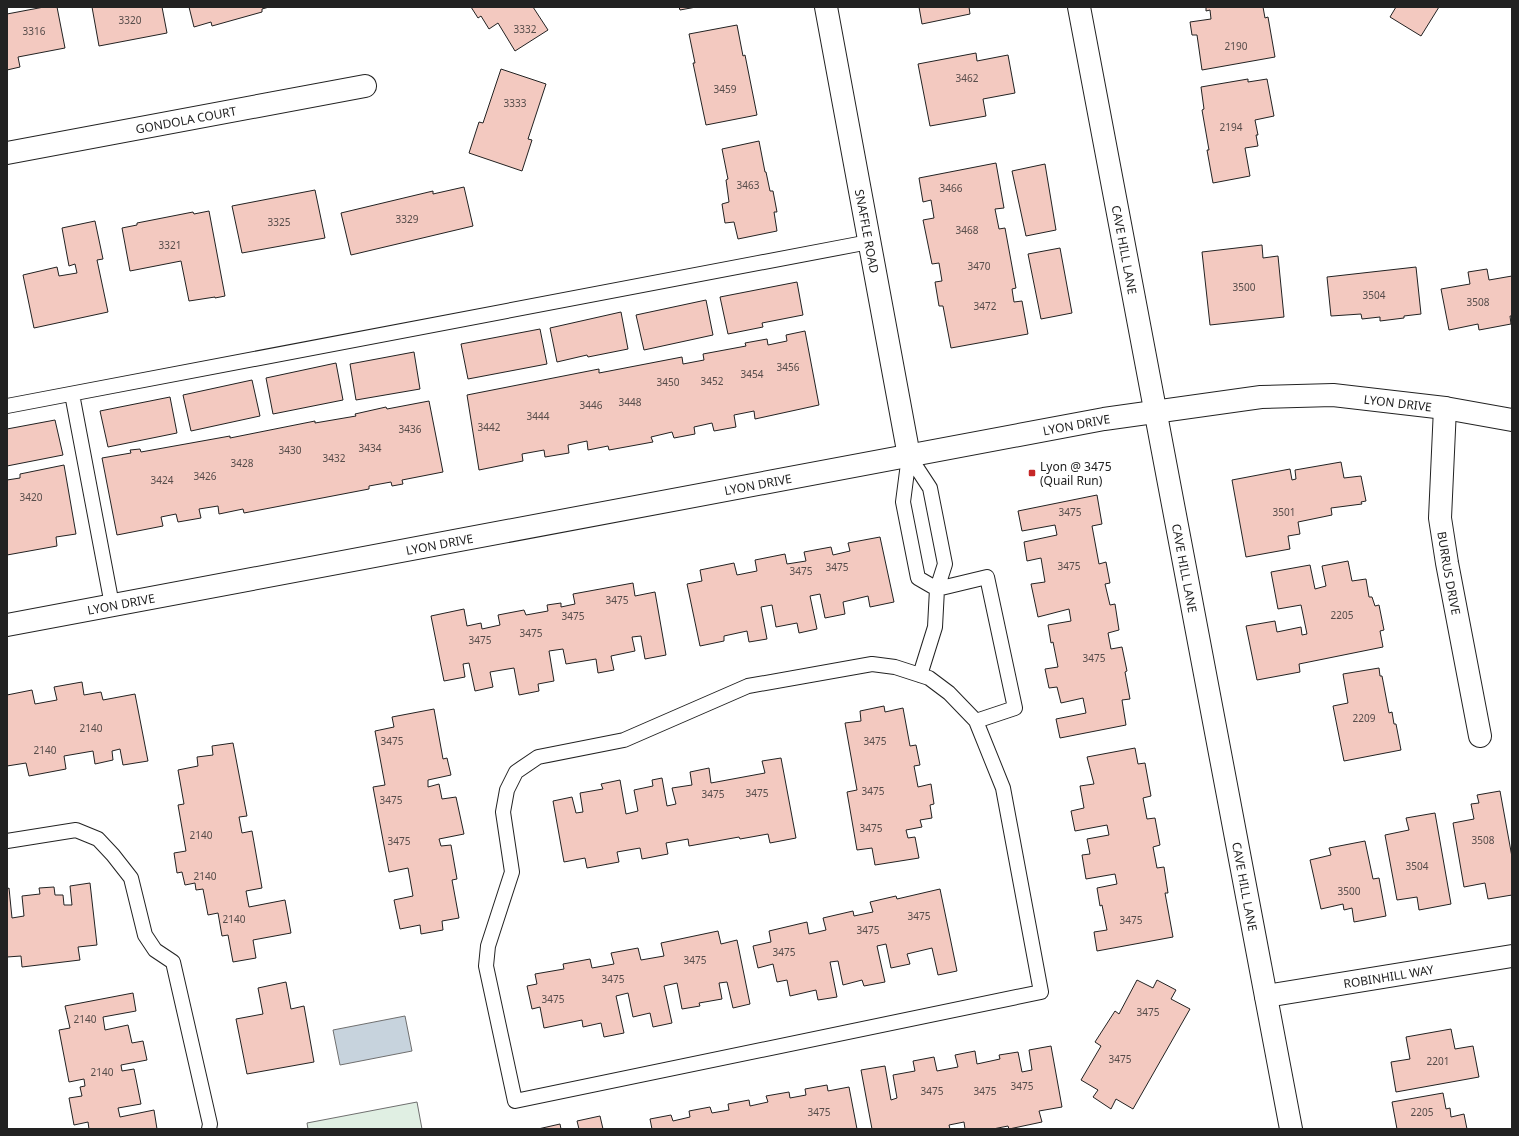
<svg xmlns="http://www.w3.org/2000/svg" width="1519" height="1136" viewBox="0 0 1519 1136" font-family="'Noto Sans',sans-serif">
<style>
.green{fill:#e0efe3;stroke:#6f6f6f}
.water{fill:#c7d3dd;stroke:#6f6f6f}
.building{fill:#f3c9c0;stroke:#222}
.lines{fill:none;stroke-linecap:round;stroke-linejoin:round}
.lane-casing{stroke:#222;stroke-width:16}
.street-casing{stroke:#222;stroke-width:24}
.secondary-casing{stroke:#222;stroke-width:24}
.lane{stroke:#fff;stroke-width:14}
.street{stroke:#fff;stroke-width:22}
.secondary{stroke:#fff;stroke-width:22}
.poi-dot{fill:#c62828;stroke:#fff;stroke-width:1.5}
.labels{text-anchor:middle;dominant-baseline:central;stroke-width:3;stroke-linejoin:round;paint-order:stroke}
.number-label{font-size:10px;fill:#564c4a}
.street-label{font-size:12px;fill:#222;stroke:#fff}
.poi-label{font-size:12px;fill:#222;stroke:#fff;text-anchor:start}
</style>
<rect width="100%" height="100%" fill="#fff"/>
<path class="green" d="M417 1102 422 1129H308L307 1123Z"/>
<path class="water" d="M405 1016 412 1051 340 1065 333 1030Z"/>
<path class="building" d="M44 7H57L65 48 18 57 20 67 7 70V14Z
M92 7H162L167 33 99 46Z
M189 7H269L262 9V12L212 26 211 22 194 27Z
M471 7H533L548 30 515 51 498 23 489 29 481 16 478 18Z
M679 7H696L680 10Z
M919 7H969L970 14 922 24Z
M1206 7H1263L1265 18 1268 17 1275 57 1202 70 1197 35H1192L1190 22 1211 19 1210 10 1206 11Z
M1396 7H1439L1421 36 1390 17Z
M737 25 743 56 745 55 757 115 706 125 693 63H695L689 34Z
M976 53 977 61 1008 55 1015 93 983 99 986 116 930 126 918 64Z
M501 69 546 84 528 139 532 140 522 171 469 153 479 122 483 123Z
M1248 79V82L1267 79 1274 116 1255 120 1258 135H1256L1258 146 1245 148 1250 176 1213 183 1207 150H1209L1202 110 1204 109 1201 87Z
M759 141 765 172H766L770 191H773L777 212H774L777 231 738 239 734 222 725 223 722 204 729 202 726 180 728 179 722 149Z
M996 163 1004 208 995 209 999 229 1005 228 1016 288 1012 289 1014 302 1022 301 1028 334 951 348 943 306H939L935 282 942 281 939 263 932 264 923 220 934 218 931 200 923 202 919 178Z
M1045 164 1056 230 1026 236 1012 171Z
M464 187 473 226 351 255 341 213 433 191V194Z
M315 190 325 238 242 253 232 206Z
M209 211 225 296 215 298V297L189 301 181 261 130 271 122 228 137 225V223L193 212 194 214Z
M95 221 103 259 97 260 108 312 34 328 23 275 57 267 59 276 77 273 75 264 69 266 62 228Z
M1262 245 1263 258 1278 256 1284 317 1210 325 1202 252Z
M1060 248 1072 313 1041 319 1028 254Z
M1416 267 1421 314 1404 316V318L1380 321V317L1362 319 1361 314 1331 316 1327 277Z
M1487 269 1489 280 1512 276V316H1510L1511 324 1479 330 1478 324 1449 330 1441 289 1470 284 1468 272Z
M797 282 803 315 762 323 763 327 728 334 720 297Z
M706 300 713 335 644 350 636 315Z
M621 312 628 349 588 357 587 355 557 362 550 328Z
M540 329 547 364 468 379 461 344Z
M805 331 819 405 755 419 754 411 734 415 736 427 714 431 712 423 694 427 695 434 674 438 672 432 651 437 653 442 609 450 608 446 588 450 587 441 568 445 569 453 545 457 544 450 522 454 523 461 479 470 467 395 599 369V373L682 357 683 364 704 360 703 354 746 346 745 343 767 339 768 345 787 341 786 335Z
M414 352 420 389 356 400 350 364Z
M336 363 343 400 273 414 266 378Z
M252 380 260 416 191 431 183 395Z
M170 397 177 433 108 447 100 411Z
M429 401 443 472 402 480 403 484 392 486 391 482 369 486V489L244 513 243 509 219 514 218 506 199 509 201 518 178 522 176 514 161 517 163 526 117 535 102 458 131 453 130 450 140 449 141 452 230 436V438L315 421V423L356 416 355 414 386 407 387 409Z
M55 420 63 455 7 466V429Z
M1341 462 1344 478 1361 476 1366 501 1361 502 1362 504 1331 508 1332 515 1298 522 1300 534 1288 536 1290 549 1246 557 1232 480 1290 469 1292 480 1296 479 1295 470Z
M64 465 76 534 56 537 57 546 7 555V480L20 478V474Z
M1097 495 1102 524 1092 526 1099 564 1106 562 1110 583 1105 584 1110 605 1115 604 1119 630 1108 633 1111 649 1122 647 1127 671 1125 672 1130 699 1122 700 1126 725 1060 738 1056 719 1086 713 1083 698 1061 703 1057 687 1049 688 1045 669 1058 667 1053 642 1051 643 1048 625 1071 621 1069 609 1038 617 1031 584 1045 582 1041 558 1027 561 1024 542 1057 535 1055 525 1022 531 1018 511Z
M880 537 894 602 870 607 868 596 843 602 845 614 825 618 820 594 810 596 817 629 799 633 797 623 776 627 772 605 761 607 767 639 749 642 747 631 724 636V641L700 646 687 584 702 581 700 570 734 563 737 575 757 571 755 560 785 554 787 564 806 561 804 552 831 547 833 555 850 551 848 543Z
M1348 561 1352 581 1366 579 1369 597H1372L1375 606 1379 605 1384 630 1380 631 1383 647 1299 664 1300 672 1257 680 1246 626 1275 621 1277 632 1301 627 1302 635 1307 634 1301 605 1278 609 1271 572 1310 565 1315 589 1326 586 1322 566Z
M633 583 635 596 655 592 666 655 645 659 641 636 632 637 635 651 611 656 614 670 598 673 596 659 566 664 563 649 549 651 554 681 538 684 539 691 519 695 514 668 490 672 493 687 475 691 469 663 463 664 465 677 444 681 431 616 464 609 467 626 481 623 482 629 500 625 498 615 524 610 526 615 548 611 547 605 561 603V607L575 604 573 594Z
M1379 668 1380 676H1382L1389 713 1392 712 1394 724H1396L1401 750 1344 761 1333 706 1348 703 1343 674Z
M82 682 84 695 101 692 103 700 135 694 148 761 123 765 120 749 112 751 113 760 95 764 93 751 64 756 66 769 29 776 26 763 7 766V695L32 690 35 704 57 700 54 687Z
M884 706 885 712 903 708 910 746 916 745 920 765 914 766 918 787 931 784 934 804 930 805 932 818 920 820 922 827 906 830 908 838 915 837 919 858 875 865 872 848 857 850 847 792 857 790 845 723 861 721 860 711Z
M434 709 443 759 447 758 451 775 428 780V787L439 784 442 799 456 797 464 834 439 839 441 846 451 845 457 879 452 880 459 918 442 921 443 930 421 934 420 925 400 929 394 900 413 896 408 868 389 872 373 787 385 785 375 731 394 727 392 717Z
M233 743 247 816 239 817 242 833 252 831 262 888 246 891 249 907 285 900 291 933 253 940 256 958 233 962 228 935 222 936 218 913 208 915 203 889 196 890 195 883 185 885 182 872 177 873 174 853 186 851 178 805 184 804 178 770 198 766 197 757 213 755 212 746Z
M1135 748 1138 764 1145 763 1151 796 1143 798 1147 819 1155 818 1160 845 1153 847 1157 868 1164 867 1168 893H1165L1173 937 1097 951 1094 932 1107 930 1102 905 1100 906 1097 888 1117 884 1115 874 1086 879 1082 855 1090 854 1087 839 1109 835 1107 825 1075 831 1071 811 1084 808 1080 786 1094 784 1087 757Z
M781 758 796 838 770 843 768 834 740 839 739 837 689 846 688 839 666 843 668 854 642 859 640 848 617 852 619 862 587 868 585 858 564 862 553 801 572 797 576 813 583 812 580 793 603 789 601 784 620 780 626 814 638 811 634 790 653 786 652 780 662 778 667 806 676 804 672 788 692 785 690 772 709 768 711 783 765 773 762 761Z
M1500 791 1512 857V895L1488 899 1485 883 1464 887 1453 823 1474 819 1471 804 1479 803 1477 795Z
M1435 813 1451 904 1419 910 1417 897 1397 900 1385 835 1409 830 1406 818Z
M1365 841 1373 879 1379 878 1386 916 1354 922 1352 908 1344 910 1343 904 1321 909 1310 860 1331 855 1329 848Z
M90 883 97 945 78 947 80 960 22 967 21 956 7 957V889L9 888 12 918 24 916 22 896 40 894 39 888 54 887 55 895H63L64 905H72L70 886Z
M940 889 957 971 938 975 932 948 907 954 910 964 891 968 886 944 877 946 885 982 864 986 862 980 843 985 838 961 830 962 837 997 818 1000 816 990 790 996 787 980 777 982 773 964 758 968 753 946 771 942 769 931 807 922 809 934 826 930 823 918 853 911 854 916 873 912 870 902 896 896 897 899Z
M718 931 721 944 737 940 750 1004 733 1008 727 982 719 983 722 999 699 1003 700 1006 682 1009 677 983 664 986 672 1023 653 1027 650 1013 633 1017 628 993 616 996 624 1033 604 1037 601 1023 583 1027 582 1020 544 1028 540 1007 532 1009 527 986 537 984 535 974 564 969 563 964 590 959 592 968 614 964 611 953 638 948 641 960 664 956 661 943Z
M1137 980 1153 988 1157 980 1176 990 1171 999 1190 1009 1133 1109 1116 1099 1111 1109 1093 1097 1098 1090 1081 1080 1101 1046 1095 1042 1115 1011 1119 1014Z
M286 982 291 1009 304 1006 314 1062 247 1074 236 1019 263 1014 258 988Z
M133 993 136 1011 103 1017 105 1030 128 1025 132 1043 143 1041 147 1060 121 1065 122 1071 134 1069 141 1104 118 1108 120 1117 154 1110 157 1129H89L88 1122 74 1125 69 1098 82 1096 80 1087 85 1086 84 1079 69 1082 59 1030 70 1028 65 1006Z
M1451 1029 1455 1049 1473 1046 1479 1077 1396 1092 1391 1062 1410 1059 1406 1037Z
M1051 1046 1062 1107 1039 1111 1042 1122 1009 1129 1008 1126 993 1129H965L964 1122 949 1125 950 1129H872L861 1070 885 1066 891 1100 897 1098 893 1075 915 1071 913 1061 934 1057 937 1071 958 1067 955 1055 975 1051 977 1064 1000 1059 999 1055 1018 1052 1022 1072 1032 1070 1029 1050Z
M827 1085 828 1091 849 1087 857 1129H652L650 1119 671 1115 673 1121 690 1117 689 1111 710 1107 712 1113 729 1110 728 1104 749 1100 750 1106 768 1102 766 1096 789 1092 790 1098 806 1095 805 1089Z
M1443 1093 1446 1109 1450 1108 1451 1117 1464 1114 1467 1129H1397L1392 1102Z
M600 1116 603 1129H577H579L577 1121Z
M560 1124 561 1129H538Z"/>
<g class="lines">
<defs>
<path id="lane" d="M72 394 112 605
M7 406 869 242
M909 456 903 502 918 578 937 589 987 577 1015 708 976 721
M909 456 930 488 945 564 937 589 935 627 920 675
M872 664 895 667 929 678 949 693 976 721 1003 788 1041 992 515 1101 486 966 488 946 512 872 503 812 507 790 516 772 538 757 624 740 748 686Z
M7 841 76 830 98 839 113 855 131 878 145 935 155 950 173 962 210 1124 209 1129"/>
<g id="street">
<path id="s1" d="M826 7 909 456"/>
<path id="s2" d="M1079 7 1291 1129"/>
<path id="s3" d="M7 153 365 86"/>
<path id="s4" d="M1445 408 1440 518 1447 563 1480 736"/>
<path id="s5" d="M1266 996 1512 956"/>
</g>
<g id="secondary">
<path id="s6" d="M7 625 1104 419 1261 397 1333 395 1445 408 1512 420"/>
</g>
</defs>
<use href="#lane" class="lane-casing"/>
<use href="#street" class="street-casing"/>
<use href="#secondary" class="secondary-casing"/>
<use href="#lane" class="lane"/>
<use href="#street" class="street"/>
<use href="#secondary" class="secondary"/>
</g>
<rect class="poi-dot" x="1028" y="469" width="8" height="8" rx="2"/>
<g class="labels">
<g class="number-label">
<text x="130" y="20">3320</text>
<text x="525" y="29">3332</text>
<text x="34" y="31">3316</text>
<text x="1236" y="46">2190</text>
<text x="967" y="78">3462</text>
<text x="725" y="89">3459</text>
<text x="515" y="103">3333</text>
<text x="1231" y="127">2194</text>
<text x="748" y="185">3463</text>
<text x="951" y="188">3466</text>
<text x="407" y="219">3329</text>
<text x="279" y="222">3325</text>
<text x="967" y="230">3468</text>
<text x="170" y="245">3321</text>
<text x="979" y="266">3470</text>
<text x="1244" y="287">3500</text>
<text x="1374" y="295">3504</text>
<text x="1478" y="302">3508</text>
<text x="985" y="306">3472</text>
<text x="788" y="367">3456</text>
<text x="752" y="374">3454</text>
<text x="712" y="381">3452</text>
<text x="668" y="382">3450</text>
<text x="630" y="402">3448</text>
<text x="591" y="405">3446</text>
<text x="538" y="416">3444</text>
<text x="489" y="427">3442</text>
<text x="410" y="429">3436</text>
<text x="370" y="448">3434</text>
<text x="290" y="450">3430</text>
<text x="334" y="458">3432</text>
<text x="242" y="463">3428</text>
<text x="205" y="476">3426</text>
<text x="162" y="480">3424</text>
<text x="31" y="497">3420</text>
<text x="1070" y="512">3475</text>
<text x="1284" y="512">3501</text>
<text x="1069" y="566">3475</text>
<text x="837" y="567">3475</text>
<text x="801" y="571">3475</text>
<text x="617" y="600">3475</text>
<text x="1342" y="615">2205</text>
<text x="573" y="616">3475</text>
<text x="531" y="633">3475</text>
<text x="480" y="640">3475</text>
<text x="1094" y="658">3475</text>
<text x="1364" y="718">2209</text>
<text x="91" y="728">2140</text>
<text x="392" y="741">3475</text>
<text x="875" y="741">3475</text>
<text x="45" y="750">2140</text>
<text x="873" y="791">3475</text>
<text x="757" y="793">3475</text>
<text x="713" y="794">3475</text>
<text x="391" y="800">3475</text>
<text x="871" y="828">3475</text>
<text x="201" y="835">2140</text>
<text x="1483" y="840">3508</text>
<text x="399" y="841">3475</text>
<text x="1417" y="866">3504</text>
<text x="205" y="876">2140</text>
<text x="1349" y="891">3500</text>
<text x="919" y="916">3475</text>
<text x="234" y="919">2140</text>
<text x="1131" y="920">3475</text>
<text x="868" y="930">3475</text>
<text x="784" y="952">3475</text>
<text x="695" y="960">3475</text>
<text x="613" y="979">3475</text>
<text x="553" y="999">3475</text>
<text x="1148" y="1012">3475</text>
<text x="85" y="1019">2140</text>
<text x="1120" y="1059">3475</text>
<text x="1438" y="1061">2201</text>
<text x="102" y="1072">2140</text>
<text x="1022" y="1086">3475</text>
<text x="932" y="1091">3475</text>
<text x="985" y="1091">3475</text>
<text x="819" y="1112">3475</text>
<text x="1422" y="1112">2205</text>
</g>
<g class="street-label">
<text stroke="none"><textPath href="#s3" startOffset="182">GONDOLA COURT</textPath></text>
<text stroke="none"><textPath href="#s1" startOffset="228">SNAFFLE ROAD</textPath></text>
<text stroke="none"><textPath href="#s2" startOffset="247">CAVE HILL LANE</textPath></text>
<text stroke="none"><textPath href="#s6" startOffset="1412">LYON DRIVE</textPath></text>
<text stroke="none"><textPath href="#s6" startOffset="1088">LYON DRIVE</textPath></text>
<text stroke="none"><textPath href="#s6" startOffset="764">LYON DRIVE</textPath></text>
<text stroke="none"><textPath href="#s6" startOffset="440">LYON DRIVE</textPath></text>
<text stroke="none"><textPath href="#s2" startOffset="571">CAVE HILL LANE</textPath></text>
<text stroke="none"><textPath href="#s4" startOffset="166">BURRUS DRIVE</textPath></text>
<text stroke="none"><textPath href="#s6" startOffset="116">LYON DRIVE</textPath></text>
<text stroke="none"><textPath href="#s2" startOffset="895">CAVE HILL LANE</textPath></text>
<text stroke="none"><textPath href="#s5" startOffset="124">ROBINHILL WAY</textPath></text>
</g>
<g class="poi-label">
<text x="1040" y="466">Lyon @ 3475<tspan x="1040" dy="14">(Quail Run)</tspan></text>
</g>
</g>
<rect width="1519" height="1136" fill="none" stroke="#222222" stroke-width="16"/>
</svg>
